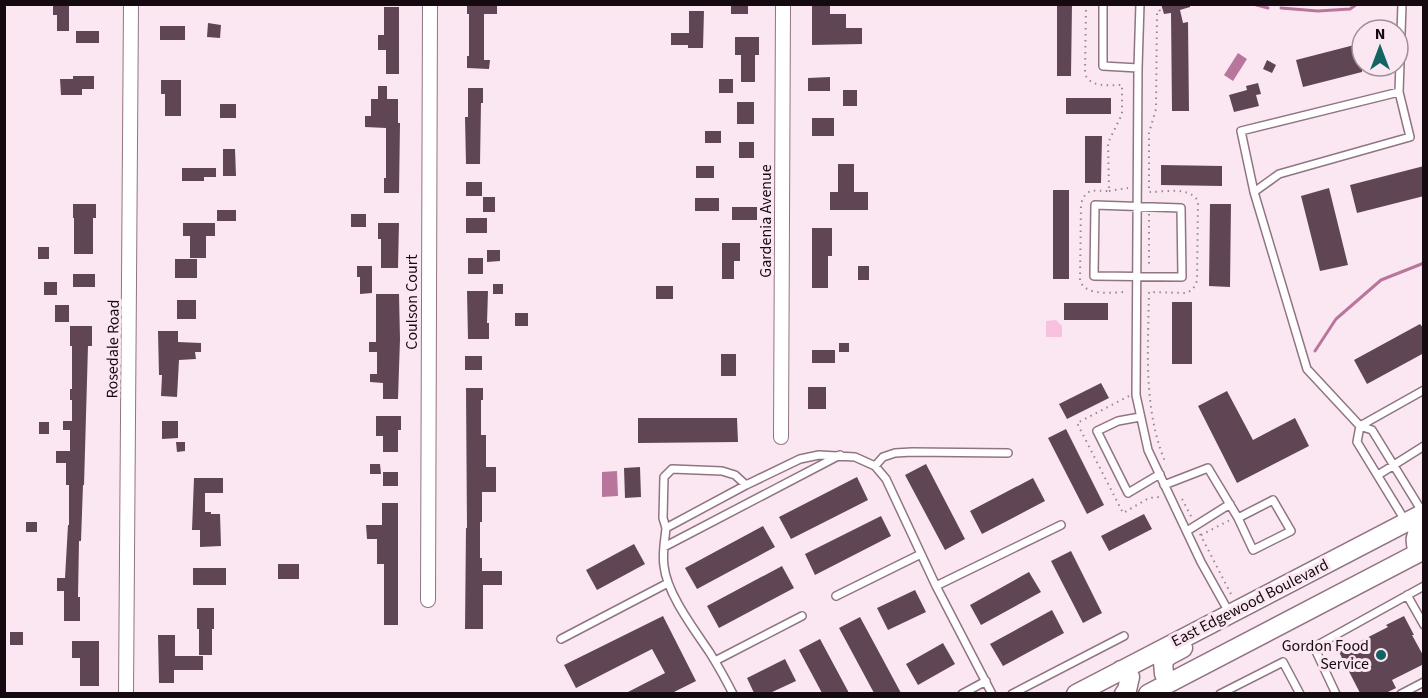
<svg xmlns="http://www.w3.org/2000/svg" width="1428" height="698" viewBox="0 0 1428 698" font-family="'Source Sans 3',sans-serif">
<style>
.green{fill:#f7c1df}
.water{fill:#b9769d}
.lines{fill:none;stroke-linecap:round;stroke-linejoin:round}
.stream{stroke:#b9769d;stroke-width:3}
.building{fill:#604655}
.lane-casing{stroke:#917484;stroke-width:10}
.street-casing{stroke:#917484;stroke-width:16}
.secondary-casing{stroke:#917484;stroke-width:21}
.path{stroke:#97878f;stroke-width:2;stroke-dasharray:1.5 4.5;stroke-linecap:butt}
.lane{stroke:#fff;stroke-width:7}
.street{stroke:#fff;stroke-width:14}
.secondary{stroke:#fff;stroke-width:18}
.poi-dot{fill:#126362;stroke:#fbe7f1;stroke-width:2}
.labels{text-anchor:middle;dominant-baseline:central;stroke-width:6;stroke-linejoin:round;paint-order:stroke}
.street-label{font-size:16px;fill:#150a10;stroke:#fbe7f1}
.poi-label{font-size:16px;fill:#150a10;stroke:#fbe7f1;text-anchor:end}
</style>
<rect width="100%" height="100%" fill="#fbe7f1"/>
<path class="green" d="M1056 320 1062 326V337H1046V321Z"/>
<path class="water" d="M1238 53 1247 59 1233 81 1224 75Z
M617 471 618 496 602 497V472Z"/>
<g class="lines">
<path class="stream" d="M1253 4 1268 8
M1281 8 1318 11 1350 9 1357 4
M1315 351 1336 319 1381 280 1424 263"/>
</g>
<path class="building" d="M53 4H69V31H57V15H53Z
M467 4H497V14H484V60H490L489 69 467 68V56H469V14H467Z
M731 4H748V14H731Z
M812 4H830V14H846V28H862V44L812 45Z
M1057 4H1072L1071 76H1057Z
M1161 4H1190V7L1180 10 1183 23 1188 22 1189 111H1172L1171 13 1164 14Z
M384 7H399V74H386V50H378V35H384Z
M689 11H704L703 48H688V45H671V33H689Z
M208 23 221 25 220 38 207 37Z
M160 26H185V40H160Z
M76 31H99V43H76Z
M735 37H759V55H755V82H741V55H735Z
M1362 43V72L1303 87 1296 60Z
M1267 60 1276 65 1272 73 1263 69Z
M73 76H94V89H82V95H61L60 79H73Z
M830 77V91H808V78Z
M719 79H733V93H719Z
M161 80H181V116H165V94H161Z
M1258 83 1261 94 1256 95 1259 106 1234 112 1229 95 1247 90 1246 86Z
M378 86H387V99H398V123H400L399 193H384V178H386V128L365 127V116H371V99H378Z
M468 88H483V103H481L480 164H466L465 117H468Z
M843 90H857V106H843Z
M1066 98H1111V114H1066Z
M737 102H754V124H737Z
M220 104H236V118H220Z
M812 118H834V136H812Z
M705 131H721V143H705Z
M1085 136H1102L1101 183H1085Z
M739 142H754V158H739Z
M223 149H235L236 176H223Z
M838 164H854V192H868V210H830V192H838Z
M1161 165 1222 166V186L1161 185Z
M696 166H714V178H696Z
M1424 166V196L1357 213 1350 185Z
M182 168H216V177H204V181H182Z
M466 182H482V196H466Z
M1329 188 1348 265 1320 271 1301 196Z
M1053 190H1069V279H1053Z
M483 197H495V212H483Z
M695 198H719V211H695Z
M73 204H96V218H93V254H74V218H73Z
M1210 204H1231L1230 287 1209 286Z
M732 207H757V220H732Z
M217 210H236V221H217Z
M351 214H366V227H351Z
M466 218H487V233H466Z
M183 223H215V236H206V258H190V236H183Z
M378 223H399L398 268H381V239H378Z
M812 228H832V256H828V288H812Z
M722 243H740V261H734V279H722Z
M38 247H49V259H38Z
M487 250H500V261L487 262Z
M468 258H483V274H468Z
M175 259H197V278H175Z
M357 266H372V293L360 294V277H357Z
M858 266H869V280H858Z
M73 274H95V287H73Z
M44 282H57V295H44Z
M493 284H503V294H493Z
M656 286H673V299H656Z
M467 291H488L487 323H489V339H468Z
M376 294H399L400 339 398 399H383V383L370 382V374H377V352H369V342H376Z
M177 300H196V319H177Z
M1172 302H1192V364H1172Z
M1064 303H1108V320H1064Z
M55 305H69V322H55Z
M515 313H528V326H515Z
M1420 324 1424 329V353L1367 384 1354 360Z
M70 326H92V346H88L84 485H83L81 541H79L78 597H80V621H64V591H57V578H65L68 525H69V485H66V463H56V451H70V430H63V421H72V400H70V389H72V346H70Z
M158 331H178V342L201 343V352H195L196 359 179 360 177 397 161 396 162 375H159Z
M839 343H849V352H839Z
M812 350H835V363H812Z
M721 354H736V376H721Z
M465 356H482V370H465Z
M1101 383 1109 398 1067 419 1059 404Z
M808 387H826V409H808Z
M466 388H483V400H481V435H486V467H496V492H482V522H480V558H482V571H502V585H483V629H465L466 528H467Z
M1227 391 1253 440 1295 418 1309 446 1237 483 1198 406Z
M376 416H401V430H398V452H383V436H376Z
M638 418H737L738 442 638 443Z
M162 421H178V438L162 439Z
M39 422H49V434H39Z
M1066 429 1104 505 1087 514 1048 438Z
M176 442H185V451L177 452Z
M370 464H380L381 474H370Z
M926 464 965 539 945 550 905 475Z
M640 467 641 497 625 498 624 468Z
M383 472H398V486H383Z
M857 477 868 500 791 539 779 517Z
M194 478H223V493H205V512H211V514H220L221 546 200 547V530H192Z
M1033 478 1045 501 982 534 970 511Z
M382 503H398V625H384V564H377V539H367L366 525H382Z
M1144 514 1152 529 1109 551 1101 536Z
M881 516 891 536 815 575 805 554Z
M26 522H37V532H26Z
M763 526 775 547 697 589 685 568Z
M634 544 645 564 597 590 586 570Z
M1071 551 1102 613 1083 623 1051 561Z
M278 564H299V579H278Z
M782 566 794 588 719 628 707 606Z
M193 568H226V585H193Z
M1029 572 1041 592 981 625 970 605Z
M915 590 926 612 888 630 877 608Z
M197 608H214V629H212V655H199V629H197Z
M1052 610 1064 633 1003 666 990 644Z
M663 616 696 681 672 693H626L665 673 652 649 576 688 564 665Z
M1404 616 1414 635H1412L1424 657V664L1392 680 1396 688 1386 693H1360L1339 652 1388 627 1386 625Z
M860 617 901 693H874L839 628Z
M10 632H23V645H10Z
M158 635H175V656H203V670H174V683H159Z
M820 639 849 693H822L800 652 799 650Z
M72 641H99V686H80V658H72Z
M943 643 955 664 918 685 906 664Z
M785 659 796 681 770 693H754L747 678Z"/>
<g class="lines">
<defs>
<path id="lane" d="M1103 4V66L1138 68
M1140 4 1138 68 1136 395 1148 450 1201 562 1230 614
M1399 92 1410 137 1279 174 1254 192 1241 131Z
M1399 92 1402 4
M1254 192 1307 369 1360 426 1372 430 1423 513
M1095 205 1181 208 1182 277 1094 276Z
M1140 417 1118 421 1097 431 1128 493 1160 474
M1360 426 1357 442 1406 522
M1360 426 1424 390
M875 466 883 457 895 453 912 452 1008 453
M1378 475 1424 446
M1164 485 1208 468 1238 518 1253 550 1291 531 1273 500 1238 518
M666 528 663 518 664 477 672 469 722 471 735 475 746 485
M1187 531 1230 504
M664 547 840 455
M936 586 1061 525
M1407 595 1424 625
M836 596 921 554
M561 639 668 583
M715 661 802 616
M733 694C726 680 718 666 710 653 694 629 667 594 664 566 662 553 665 540 666 528L746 485 800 459 819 455 855 457 875 466 886 479 936 586 992 694
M962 694 986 681
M1012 694 1124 636
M1220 694 1283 662 1300 694
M1336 694 1314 647 1424 586
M1401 694 1424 682"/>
<path id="street" d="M781 437 783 4
M428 600 430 4
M126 694 131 4"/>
<path id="secondary" d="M1418 553C1415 542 1413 534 1424 527
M1121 670 1127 673 1130 677 1127 690 1124 694
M1170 682 1164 674 1163 662 1168 656 1183 648
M1076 694 1424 513
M1148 694 1424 550"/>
</defs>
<use href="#lane" class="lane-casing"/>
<use href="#street" class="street-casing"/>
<use href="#secondary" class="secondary-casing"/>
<path class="path" d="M1086 4 1085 74C1091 88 1108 85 1122 85V114L1108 143 1109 191C1094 191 1086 187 1081 204L1080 281C1087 297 1112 292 1127 292
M1158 4 1160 12 1157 13 1156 109 1149 133V192C1165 192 1189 186 1198 201L1197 281 1193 289 1187 293 1149 292C1148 350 1143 410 1166 464
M1109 191 1128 188
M1149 214V268
M1129 396 1077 423 1123 513 1149 498 1160 497
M1182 499 1192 518
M1200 534 1233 598
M1201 535 1230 520"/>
<use href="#lane" class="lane"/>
<use href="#street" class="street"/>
<use href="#secondary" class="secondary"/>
</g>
<circle class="poi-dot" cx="1381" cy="655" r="6"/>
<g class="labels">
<g class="street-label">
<text transform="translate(766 221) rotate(-90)">Gardenia Avenue</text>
<text transform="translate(412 302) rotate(-90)">Coulson Court</text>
<text transform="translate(113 349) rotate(-89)">Rosedale Road</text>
<text transform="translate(1250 603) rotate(-27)">East Edgewood Boulevard</text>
</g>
<g class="poi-label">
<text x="1369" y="646">Gordon Food<tspan x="1369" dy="18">Service</tspan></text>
</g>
</g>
<rect width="1428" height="698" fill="none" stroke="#150a10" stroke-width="12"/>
<g transform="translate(1380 48)"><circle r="28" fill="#fbe7f1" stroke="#9f8f97" stroke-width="1.5"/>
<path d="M0-4.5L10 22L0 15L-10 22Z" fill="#126362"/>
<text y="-9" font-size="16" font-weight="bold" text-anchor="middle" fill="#150a10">N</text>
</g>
</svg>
